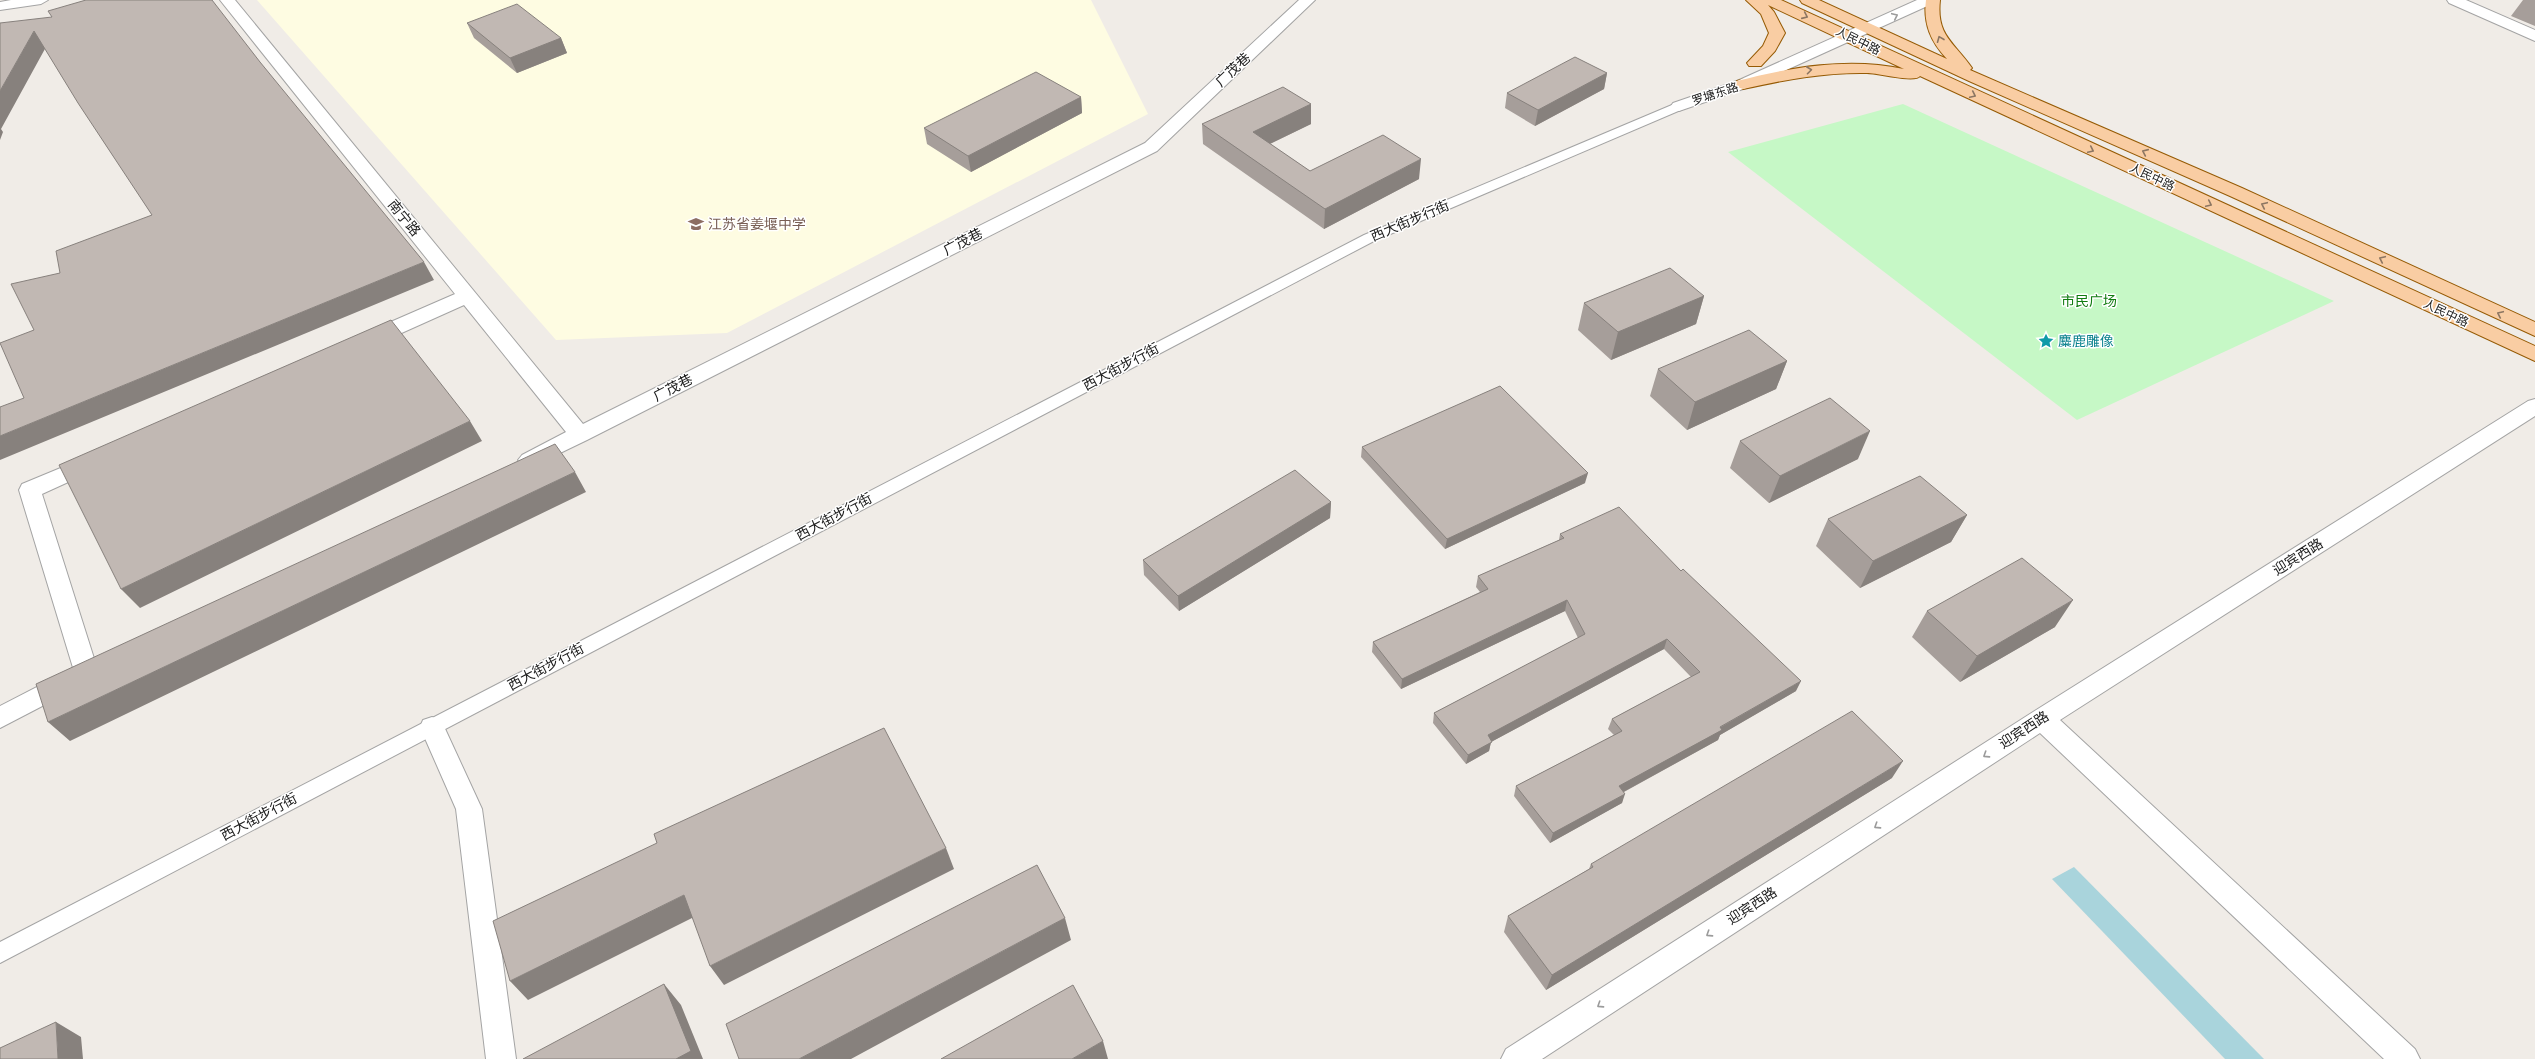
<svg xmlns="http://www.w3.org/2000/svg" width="2535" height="1059" viewBox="0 0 2535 1059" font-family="Rubik,'Noto Sans SC',sans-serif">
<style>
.education{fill:#fefce2}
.park{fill:#c6f8c6}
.water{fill:#a9d4dc}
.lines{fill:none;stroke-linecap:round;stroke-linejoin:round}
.pedestrian-casing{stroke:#a4a4a4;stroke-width:2}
.minor-casing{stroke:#a4a4a4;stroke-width:2}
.tertiary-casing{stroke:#a4a4a4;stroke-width:2}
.primary-casing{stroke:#965b05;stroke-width:2}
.pedestrian{fill:#fff;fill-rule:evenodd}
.minor{fill:#fff;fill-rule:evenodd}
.tertiary{fill:#fff;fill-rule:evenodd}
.primary{fill:#f9cda3;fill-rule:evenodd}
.wall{fill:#a69e9a}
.shaded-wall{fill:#87817d}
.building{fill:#c1b8b3;stroke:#87817d}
.oneway{stroke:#8c7662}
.oneway2{stroke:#9b9b9b}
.labels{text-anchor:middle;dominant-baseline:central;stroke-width:3;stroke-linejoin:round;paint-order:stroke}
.far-street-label{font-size:12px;fill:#202020;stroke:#fff}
.street-label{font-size:14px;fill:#202020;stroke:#fff}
.education-label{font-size:14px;fill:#785e54;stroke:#fff;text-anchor:start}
.park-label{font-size:14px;fill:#107c10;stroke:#fff}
.culture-label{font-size:14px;fill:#0d838f;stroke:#fff;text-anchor:start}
</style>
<rect width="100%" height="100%" fill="#f0ece7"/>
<path class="education" d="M257 0H1091L1148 114 727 333 556 340Z"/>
<path class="park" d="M1903 104 2334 301 2077 420 1728 152Z"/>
<path class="water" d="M2074 867 2264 1059H2225L2052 879Z"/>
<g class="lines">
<defs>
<path id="pedestrian" d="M1679 102 1683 103 1685 106 1683 109 1374 241 0 963V942L1364 235Z"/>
<path id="minor" d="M220 0H235L583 424 1145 143 1299 0H1315L1157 151 587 440 529 468 522 465 518 460 522 455 566 432 464 305 377 344 370 345 363 344 360 339 363 334 455 294Z
M2447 0H2466L2535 30V41L2449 3Z
M2535 399V416L2060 720 2415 1049 2420 1059H2384L2040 733 1542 1059H1501L1506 1049 2033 712 2528 401Z
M92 455 99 458 103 463 99 468 42 494 98 671 94 678 86 681 78 678 74 671 19 490 22 484Z
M66 672 75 675 78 682 75 689 0 728V706Z
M432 717 441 720 482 809 516 1059H486L456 809 420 727 423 720Z"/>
<path id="tertiary" d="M11 0H48L41 4 0 10V2Z
M1917 0H1936L1934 3 1749 87 1679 111 1671 106 1673 103 1737 81Z"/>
<path id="primary" d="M1746 0H1781L2535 346V361L1920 76C1915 83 1878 73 1867 73 1825 72 1784 80 1743 89L1737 87 1735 84 1737 81C1791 67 1849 57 1904 69L1768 5 1774 12 1785 33 1775 51 1761 66H1749L1747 63 1763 46 1769 33 1761 14Z
M1800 0H1819L1947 59C1931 42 1923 24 1926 0H1940C1936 36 1954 42 1972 68L1970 70 2242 188 2535 322V336L2230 196 1969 81 1802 3Z"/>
</defs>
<use href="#pedestrian" class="pedestrian-casing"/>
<use href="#minor" class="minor-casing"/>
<use href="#tertiary" class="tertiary-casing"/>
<use href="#primary" class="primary-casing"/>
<use href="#pedestrian" class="pedestrian"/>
<use href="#minor" class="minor"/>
<use href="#tertiary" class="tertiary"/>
<use href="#primary" class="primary"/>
</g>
<path class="wall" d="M2523 0H2535V26L2511 16Z
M467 23 561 38 567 53 517 73 474 38Z
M1607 73 1604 89 1535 126 1505 108 1507 93Z
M1081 97 1082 113 971 172 927 144 924 128Z
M1311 104V124L1270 144 1310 171 1419 179 1324 229 1203 144 1202 124Z
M1704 296 1696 324 1611 360 1578 330 1584 303Z
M1787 361 1776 389 1687 430 1650 396 1658 369Z
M1740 441 1858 459 1769 503 1730 468Z
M1362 447 1585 483 1445 549 1361 457Z
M1331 502 1330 518 1179 611 1144 575 1143 560Z
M1967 515 1951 542 1860 588 1816 546 1828 519Z
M1560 534 1796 691 1720 735 1718 740 1624 792 1622 803 1550 843 1514 796 1516 786 1614 735 1608 729 1612 719 1691 677 1664 649 1491 742 1489 751 1466 764 1433 723 1434 713 1578 638 1565 611 1401 689 1372 652 1373 642 1480 592 1476 587 1478 576 1559 540Z
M1927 611 2055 627 1960 682 1912 637Z
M1892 778 1546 990 1504 932 1508 916 1589 869 1591 864Z"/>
<path class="shaded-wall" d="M34 31 46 47 1 129 3 132 0 140V91Z
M561 38 567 53 517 73 510 58Z
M1607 73 1604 89 1535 126 1538 110Z
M1081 97 1082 113 971 172 968 156Z
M1311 104V124L1253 152V132Z
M1421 159 1419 179 1324 229 1325 209Z
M424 262 434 280 0 460V436Z
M1704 296 1696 324 1611 360 1618 332Z
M1787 361 1776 389 1687 430 1695 402Z
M470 421 482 441 140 608 121 589Z
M1870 431 1858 459 1769 503 1780 476Z
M575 472 586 492 70 741 48 722Z
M1588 473 1585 483 1445 549 1447 539Z
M1331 502 1330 518 1179 611 1178 596Z
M1967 515 1951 542 1860 588 1873 561Z
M1567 600 1565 611 1401 689 1402 679Z
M2073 600 2055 627 1960 682 1977 656Z
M1667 639 1664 649 1491 742 1489 751 1466 764 1468 755 1488 735Z
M1801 681 1796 691 1720 735 1718 740 1616 796 1619 786Z
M1903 761 1892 778 1546 990 1552 975Z
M1625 794 1622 803 1550 843 1553 833Z
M946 848 954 869 724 985 710 966Z
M684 895 698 915 528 1000 510 981Z
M1065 918 1071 940 851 1059H799Z
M664 984 681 1005 703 1059H676Z
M56 1022 81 1037 83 1059H58Z
M1103 1041 1108 1059H1072Z"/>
<path class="building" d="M86 0H212L260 62 424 262 0 436V407L24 398 0 343 34 330 11 284 60 273 56 251 152 215 78 103 34 31 0 91V23L52 17 48 11Z
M517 4 561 38 510 58 467 23Z
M1575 57 1607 73 1538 110 1507 93Z
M1036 72 1081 97 968 156 924 128Z
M1283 87 1311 104 1253 132 1310 171 1383 135 1421 159 1325 209 1202 124Z
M1670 268 1704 296 1618 332 1584 303Z
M391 320 470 421 121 589 59 465Z
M1749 330 1787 361 1695 402 1658 369Z
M1500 386 1588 473 1447 539 1362 447Z
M1830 398 1870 431 1780 476 1740 441Z
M555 444 575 472 48 722 36 684Z
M1295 470 1331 502 1178 596 1143 560Z
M1920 476 1967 515 1873 561 1828 519Z
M1619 507 1681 571 1683 569 1801 681 1720 727 1722 730 1619 786 1625 794 1553 833 1516 786 1622 731 1612 719 1700 672 1667 639 1488 735 1492 742 1468 755 1434 713 1585 634 1567 600 1402 679 1373 642 1488 589 1478 576 1564 538 1560 534Z
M2022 558 2073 600 1977 656 1927 611Z
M1852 711 1903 761 1552 975 1508 916 1593 867 1591 864Z
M884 728 946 848 710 966 684 895 510 981 493 921 657 843 654 834Z
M1037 865 1065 918 799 1059H739L726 1024Z
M664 984 691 1051 676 1059H523Z
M1073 985 1103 1041 1072 1059H941Z
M56 1022 58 1059H0V1048Z"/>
<defs><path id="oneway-chevron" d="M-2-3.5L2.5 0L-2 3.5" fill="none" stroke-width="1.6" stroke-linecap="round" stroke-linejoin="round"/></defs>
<g class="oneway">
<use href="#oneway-chevron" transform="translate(1805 16) rotate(24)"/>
<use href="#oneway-chevron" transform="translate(1940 39) rotate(-112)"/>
<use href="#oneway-chevron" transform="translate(1809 70) rotate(-7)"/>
<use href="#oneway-chevron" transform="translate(1973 95) rotate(25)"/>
<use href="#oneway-chevron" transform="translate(2091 150) rotate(25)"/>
<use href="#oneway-chevron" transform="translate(2145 152) rotate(-156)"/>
<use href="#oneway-chevron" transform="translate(2209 204) rotate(25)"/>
<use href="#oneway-chevron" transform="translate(2264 205) rotate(-155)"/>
<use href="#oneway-chevron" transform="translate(2382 259) rotate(-155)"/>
<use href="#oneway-chevron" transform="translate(2500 314) rotate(-155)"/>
</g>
<g class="oneway2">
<use href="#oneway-chevron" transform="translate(1895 16) rotate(-25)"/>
<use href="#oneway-chevron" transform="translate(1986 755) rotate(147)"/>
<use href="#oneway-chevron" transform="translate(1877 826) rotate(147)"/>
<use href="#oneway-chevron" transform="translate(1709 934) rotate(147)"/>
<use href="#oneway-chevron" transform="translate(1600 1005) rotate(147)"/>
</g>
<defs>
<symbol id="school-bare" viewBox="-9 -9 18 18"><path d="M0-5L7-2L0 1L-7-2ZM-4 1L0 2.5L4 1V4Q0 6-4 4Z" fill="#8d6e63" stroke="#fff" stroke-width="2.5" paint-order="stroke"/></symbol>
<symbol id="sight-bare" viewBox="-9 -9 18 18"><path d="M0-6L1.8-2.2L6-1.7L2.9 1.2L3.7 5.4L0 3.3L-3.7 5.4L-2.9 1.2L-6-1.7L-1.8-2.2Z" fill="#0f9aa8" stroke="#fff" stroke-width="2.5" paint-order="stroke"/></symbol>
</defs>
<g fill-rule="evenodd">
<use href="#school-bare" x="685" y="213" width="22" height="22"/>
<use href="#sight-bare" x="2035" y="330" width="22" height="22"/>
</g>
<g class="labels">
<g class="far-street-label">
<text transform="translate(1858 41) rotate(26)">人民中路</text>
<text transform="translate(1715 94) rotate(-18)">罗塘东路</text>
<text transform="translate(2152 177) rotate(25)">人民中路</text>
<text transform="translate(2446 313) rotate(25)">人民中路</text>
</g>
<g class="street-label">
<text transform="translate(1233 70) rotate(-43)">广茂巷</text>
<text transform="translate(404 218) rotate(51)">南宁路</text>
<text transform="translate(1410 221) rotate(-23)">西大街步行街</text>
<text transform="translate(963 242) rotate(-27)">广茂巷</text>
<text transform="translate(1121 367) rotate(-28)">西大街步行街</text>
<text transform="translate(673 388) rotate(-27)">广茂巷</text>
<text transform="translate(834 517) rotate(-28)">西大街步行街</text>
<text transform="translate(2298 557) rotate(-32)">迎宾西路</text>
<text transform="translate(546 667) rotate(-28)">西大街步行街</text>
<text transform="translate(2024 730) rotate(-33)">迎宾西路</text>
<text transform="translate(259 817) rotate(-28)">西大街步行街</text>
<text transform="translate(1752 906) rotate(-33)">迎宾西路</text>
</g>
<g class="education-label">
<text x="708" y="224">江苏省姜堰中学</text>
</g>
<g class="park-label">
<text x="2089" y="301">市民广场</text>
</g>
<g class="culture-label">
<text x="2058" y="341">麋鹿雕像</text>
</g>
</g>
</svg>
